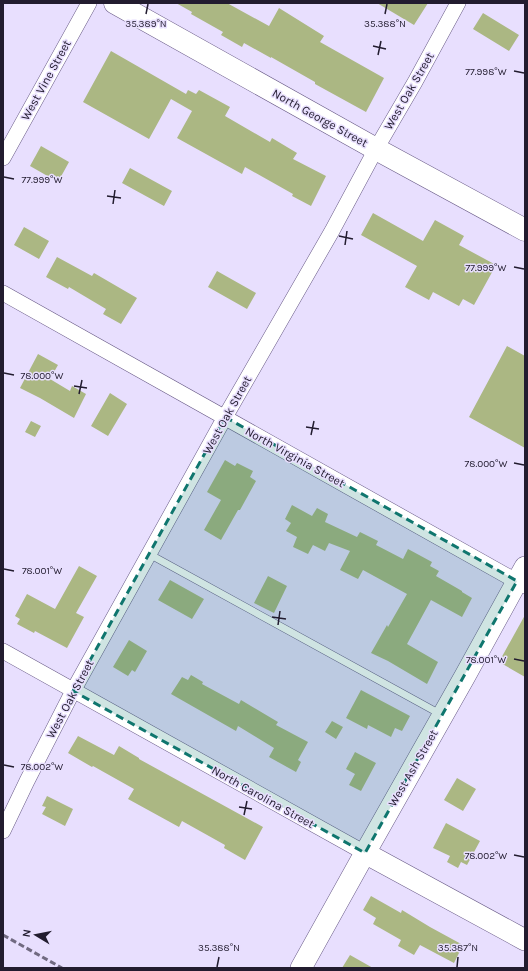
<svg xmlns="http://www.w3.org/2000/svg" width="528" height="971" viewBox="0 0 528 971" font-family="Karla,sans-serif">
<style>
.building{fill:#abb783}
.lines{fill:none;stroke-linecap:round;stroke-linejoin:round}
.lane-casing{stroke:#695b87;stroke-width:8}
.street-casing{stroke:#695b87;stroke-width:16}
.secondary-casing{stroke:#695b87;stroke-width:22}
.primary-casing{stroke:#695b87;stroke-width:23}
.lane{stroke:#fff;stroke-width:7}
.street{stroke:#fff;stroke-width:15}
.secondary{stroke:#fff;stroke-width:21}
.primary{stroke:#fff;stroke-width:22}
.rail{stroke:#716a81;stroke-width:3;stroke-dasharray:6 3;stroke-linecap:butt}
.marked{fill:#0f766e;fill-opacity:0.2;stroke:#0f766e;stroke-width:3;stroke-dasharray:8 5;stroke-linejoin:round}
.ticks{fill:none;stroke:#221c2f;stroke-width:1.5}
.labels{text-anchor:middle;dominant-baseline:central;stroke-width:3;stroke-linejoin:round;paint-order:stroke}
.street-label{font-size:12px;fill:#221c2f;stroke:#e8dffe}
.ticks-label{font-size:10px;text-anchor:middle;fill:#221c2f;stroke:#e8dffe;stroke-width:3;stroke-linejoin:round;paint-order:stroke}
</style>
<rect width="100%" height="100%" fill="#e8dffe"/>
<path class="building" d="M176 3H227L269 26 279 8 324 36 320 42 384 78 366 112 315 84V82L271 57V58L244 43 242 47 221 35 223 32 191 14 192 12Z
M377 3H428L414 25Z
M483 13 519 35 509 51 473 29Z
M111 51 186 94 188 90 196 94 199 90 230 107 225 116 270 142 272 138 297 153 293 159 326 176 311 206 292 196 293 194 245 167 242 174 177 138 192 111 171 99 149 139 83 102Z
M41 146 69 162 58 182 30 166Z
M130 168 172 191 164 206 122 183Z
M373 213 423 241 435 220 464 236 459 245 496 265 474 305 463 299 459 306 433 292 429 300 405 287 417 266 361 235Z
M24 227 49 241 39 259 14 245Z
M57 257 92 276 94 273 137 298 121 324 103 314 106 309 69 287 68 289 46 277Z
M217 271 256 293 247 309 208 287Z
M507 346 525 356V448L469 417Z
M38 354 58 365 50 379 70 391 72 386 86 394 74 418 40 398 20 388Z
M110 393 127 404 108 436 91 426Z
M31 421 41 426 35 437 25 432Z
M225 460 235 466 237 463 253 471 250 477 256 481 240 510H238L221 540 204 530 221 500 207 492Z
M292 505 312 516 317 508 328 514 325 522 357 537 360 532 378 541 376 545 403 559 408 549 432 562 430 566 439 571 436 576 462 591V592L472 598 462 617 431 600 407 644 438 662 427 684 388 661 371 653 387 625 388 627 407 594 363 570 358 579 340 570 350 551 329 543 325 551 313 545 308 554 293 547 297 537 286 531 291 523 285 519Z
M79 566 97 576 76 613 84 617 67 648 35 631 34 633 17 624 20 619 15 616 27 594 55 609Z
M268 576 287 586 274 613 254 603Z
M170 580 204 599 192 619 158 600Z
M525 615V677L499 662Z
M129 640 147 651 135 672 132 670 128 676 113 667Z
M191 675 203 682 202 684 239 704 241 700 278 722 276 725 308 742 298 760 301 762 296 772 269 757 274 748 238 726 236 731 171 694 182 677 188 680Z
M361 690 410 716 402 731 395 728 391 737 368 725 367 729 346 718Z
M332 721 343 727 336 739 325 732Z
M78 736 114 755 119 746 139 758V759L263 827 245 860 224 848 225 845 182 821 179 827 128 799 134 789 93 766 92 767 68 753Z
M355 752 376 763 361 791 349 785 355 774 346 769Z
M457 778 476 789 463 811 444 800Z
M47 796 73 809 65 826 42 814 46 807 42 806Z
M446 823 480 841 467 865 461 862 458 868 447 862 450 856 433 848Z
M371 896 401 913 402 910 430 927 463 945 454 963 420 945 414 955 398 946 401 940 373 924 376 918 363 910Z
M350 955 373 968H342Z"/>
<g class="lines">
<defs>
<path id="lane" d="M149 554 442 715"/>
<path id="street" d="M3 158 89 3
M3 293 525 586
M3 651 365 853
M3 831 27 781 73 691 225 417 332 231 376 149 415 82 458 3"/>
<path id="secondary" d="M365 853 525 940
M301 968 365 853 465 676 525 567"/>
<path id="primary" d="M115 3 376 149 525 230"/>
</defs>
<use href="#lane" class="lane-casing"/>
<use href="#street" class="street-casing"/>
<use href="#secondary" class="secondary-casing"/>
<use href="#primary" class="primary-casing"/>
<use href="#lane" class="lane"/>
<use href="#street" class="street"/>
<use href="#secondary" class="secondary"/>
<use href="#primary" class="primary"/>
<path class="rail" d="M3 935 62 968"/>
</g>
<path class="marked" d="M225 417 517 581 365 853 73 691Z"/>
<path class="ticks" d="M146 14 148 4M385 14 387 4M373 46 386 49M378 55 381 41M514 71 524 73M4 177 14 179M107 196 121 198M113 204 115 190M339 236 353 239M345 245 347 231M514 267 524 269M4 373 14 375M74 386 87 388M79 394 82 380M306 427 319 429M311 435 314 421M514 463 524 465M4 569 14 571M272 617 286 619M278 625 280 611M514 659 524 661M4 765 14 767M239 807 252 809M244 815 247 801M514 855 524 857M217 967 219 957M457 967 458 957"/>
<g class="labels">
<g class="street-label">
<text transform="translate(46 80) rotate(-61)">West Vine Street</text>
<text transform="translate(409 91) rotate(-60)">West Oak Street</text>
<text transform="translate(320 118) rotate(29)">North George Street</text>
<text transform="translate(227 415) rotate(-61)">West Oak Street</text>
<text transform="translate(295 457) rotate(29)">North Virginia Street</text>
<text transform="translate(70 699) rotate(-62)">West Oak Street</text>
<text transform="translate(413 768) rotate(-60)">West Ash Street</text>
<text transform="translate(263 797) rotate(29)">North Carolina Street</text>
</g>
</g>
<g class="ticks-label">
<text x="146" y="27">35.389°N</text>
<text x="385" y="27">35.388°N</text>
<text x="486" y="75">77.998°W</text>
<text x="42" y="183">77.999°W</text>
<text x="486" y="271">77.999°W</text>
<text x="42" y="379">78.000°W</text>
<text x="486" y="467">78.000°W</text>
<text x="42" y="574">78.001°W</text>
<text x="486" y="663">78.001°W</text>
<text x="42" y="770">78.002°W</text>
<text x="486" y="859">78.002°W</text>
<text x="219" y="951">35.388°N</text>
<text x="458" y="951">35.387°N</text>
</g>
<rect width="528" height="971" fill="none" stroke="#221c2f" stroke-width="8"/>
<g transform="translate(36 935) rotate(280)" stroke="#e8dffe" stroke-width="3" paint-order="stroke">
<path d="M0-3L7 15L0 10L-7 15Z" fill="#221c2f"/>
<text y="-6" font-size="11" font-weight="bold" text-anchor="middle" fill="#221c2f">N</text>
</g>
</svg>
